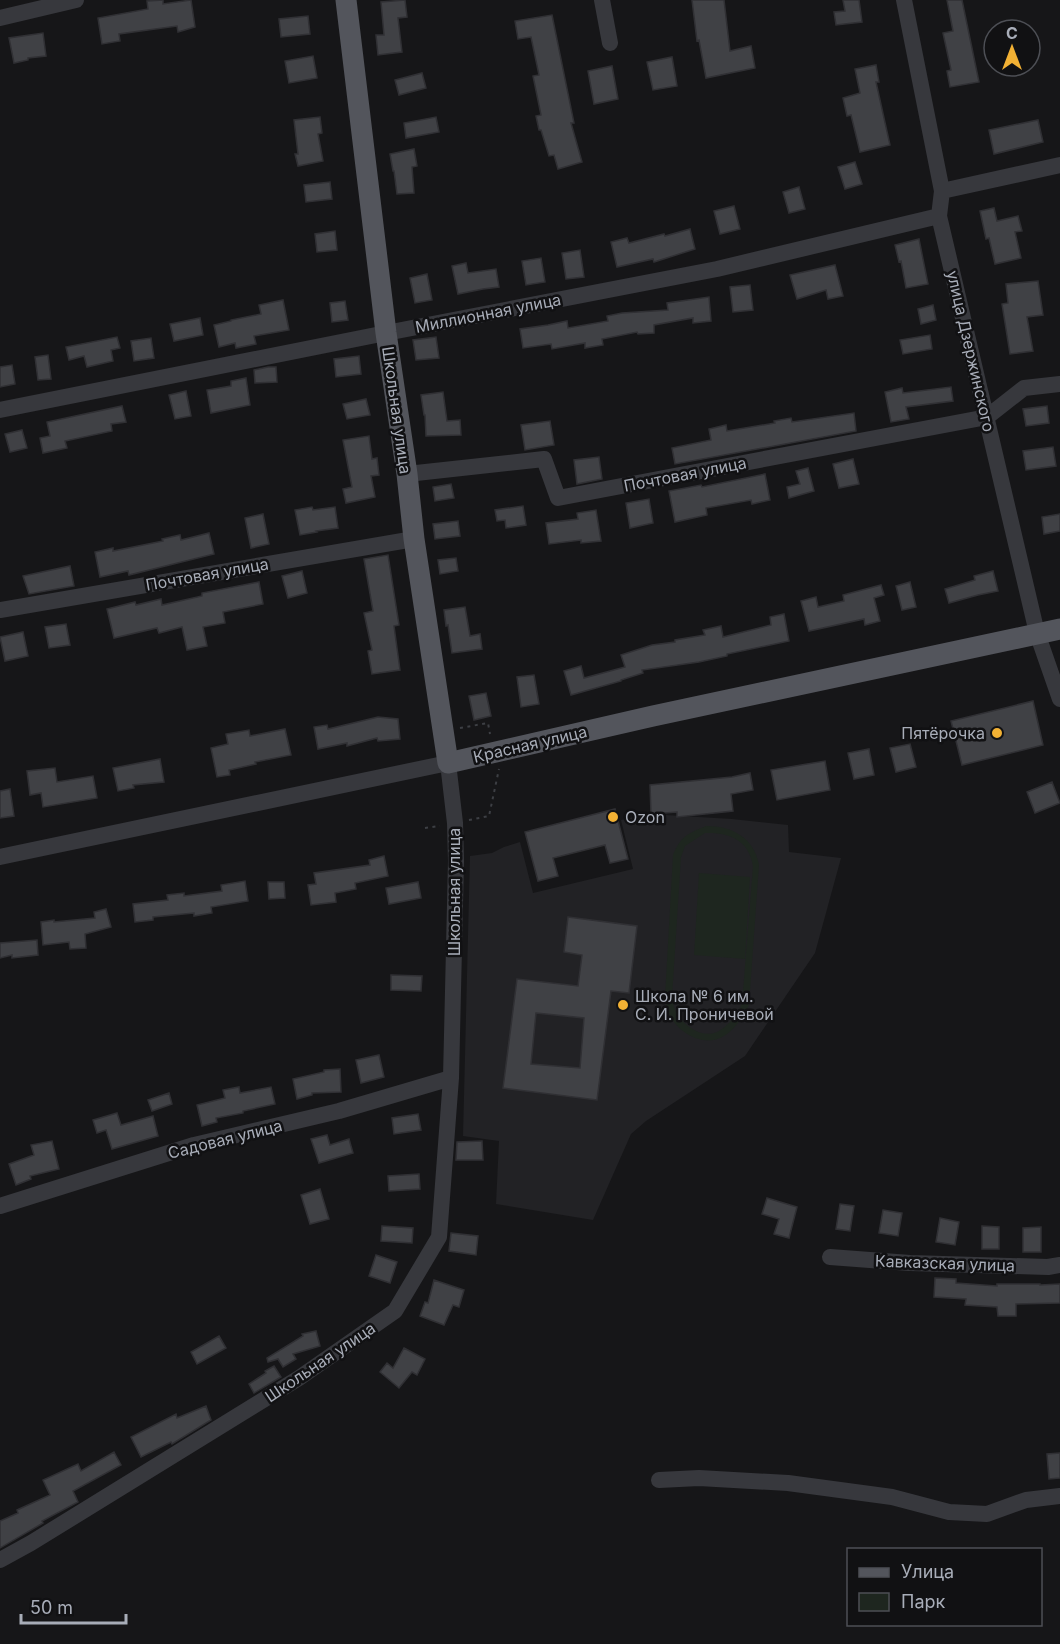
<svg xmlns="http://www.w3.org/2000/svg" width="1060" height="1644" viewBox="0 0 1060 1644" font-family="Inter,sans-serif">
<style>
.built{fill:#222225}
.green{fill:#1e261f;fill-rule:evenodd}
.building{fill:#404145;stroke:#303034;stroke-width:1.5;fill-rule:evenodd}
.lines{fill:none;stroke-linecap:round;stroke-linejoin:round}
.path{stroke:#3d3f44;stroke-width:2;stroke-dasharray:3 4.5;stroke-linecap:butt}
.minor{stroke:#37383d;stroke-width:16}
.major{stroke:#53555c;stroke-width:21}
.poi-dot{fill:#f2b134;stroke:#111113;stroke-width:2}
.labels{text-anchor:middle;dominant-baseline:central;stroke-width:5;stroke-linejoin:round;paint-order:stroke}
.street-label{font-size:16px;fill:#a8adb8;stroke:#111113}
.poi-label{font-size:16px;fill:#a8adb8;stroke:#111113;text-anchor:start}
</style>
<rect width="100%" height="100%" fill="#161618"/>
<path class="built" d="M648 814 732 819 788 825 789 852 841 858 815 953 745 1056 646 1121 631 1134 593 1220 496 1204 499 1141 463 1136 470 856 492 853 504 847 520 842 533 893 633 869 621 820Z"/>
<path class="green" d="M706 826C733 826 754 838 759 865L749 1005C743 1017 734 1031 722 1037 702 1048 675 1031 668 1011 666 1007 666 1001 665 997L673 855C681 836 687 834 706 826ZM705 833C729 832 749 840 753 866L742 1004C736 1015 728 1027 717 1032 701 1039 682 1025 675 1010 673 1006 673 1001 672 997L681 857 685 846Z
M699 873 750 877 745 959 694 955Z"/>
<path class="building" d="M163 0V4L191 0 195 27 178 32 177 26 119 34 120 41 102 44 98 18 148 9 147 1Z
M405 0 407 17 398 18 402 52 378 55 376 35H384L381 2Z
M692 0H724L730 51 751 46 755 68 706 78 699 40 697 41Z
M843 0H859L862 22 836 25 834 12 845 11Z
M947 0H962L979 82 950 87 947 71 951 70 943 33 953 31Z
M552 15 574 123H571L582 162 558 169 554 155 549 156 541 130H539L536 116 541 115 533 76 539 75 531 37 518 39 515 21Z
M308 16 310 34 281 37 279 19Z
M43 33 46 56 28 58V60L14 63 9 38Z
M313 56 317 78 289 83 285 61Z
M672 57 677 86 653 90 647 62Z
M876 65 879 82H876L890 145 860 152 851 115 847 116 843 98 860 93 855 69Z
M612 66 618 99 594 104 588 71Z
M422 73 426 88 399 95 395 80Z
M320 117 322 133 318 134 323 161 298 166 295 154H298L294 120Z
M436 117 439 132 406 138 404 123Z
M1038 120 1043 142 994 154 989 130Z
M414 149 417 166 412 167 414 193 397 194 394 171H393L390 154Z
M855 162 862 184 845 189 838 167Z
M330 182 332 199 306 202 304 185Z
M799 187 805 209 789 213 783 192Z
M734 206 740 229 720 234 714 211Z
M994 208 997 221 1018 216 1022 231 1015 232 1021 258 995 264 989 238 986 239 980 211Z
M690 229 695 249 654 262 653 259 617 267 611 242 627 238 629 243 664 234 665 236Z
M335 231 337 250 317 252 315 234Z
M919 239 928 284 906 288 901 261 899 262 895 245Z
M580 250 584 277 566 279 562 253Z
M541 258 545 282 526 285 522 261Z
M466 263 468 273 496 269 499 287 483 289 458 294 452 266Z
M835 265 843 296 828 299 826 290 797 299 790 275Z
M427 274 432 300 415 303 410 278Z
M1038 281 1043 315 1027 317 1033 351 1010 354 1002 304 1008 303 1006 284Z
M750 285 753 310 733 312 730 287Z
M709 297 711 321 693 323V318L654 325V333L638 334 637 332 602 339 603 345 585 348V343L552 349 551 344 523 348 520 329 548 325 567 321 568 328 608 321 607 316 622 313 668 310 667 303Z
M283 300 289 330 254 336 256 344 236 348 235 343 219 347 214 325 231 321V320L261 314 259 305Z
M345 301 348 320 332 322 330 303Z
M933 305 936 320 921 324 918 309Z
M200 318 203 335 174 341 170 324Z
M930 335 932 349 903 354 900 340Z
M117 337 120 348 111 350 113 361 87 367 84 356 69 360 66 347Z
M436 337 439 358 416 360 413 340Z
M151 338 154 358 134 361 131 341Z
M48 355 51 379 38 380 35 357Z
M359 356 361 374 336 377 334 359Z
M12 365 15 384 0 387V367Z
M268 367H276L277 382 255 383 254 370Z
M246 378 250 405 211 413 207 390 231 386V381Z
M951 387 953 401 906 407 909 419 891 422 885 392 902 388 903 393Z
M186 391 191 416 175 419 169 395Z
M443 392 447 421 460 420 461 435 426 436 425 415H424L421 395Z
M366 399 370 415 347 419 343 404Z
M122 406 126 422 111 424 112 431 65 441 67 448 43 453 40 438 50 436 47 422Z
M1047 406 1049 423 1026 426 1023 409Z
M854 413 856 431 675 464 672 448 711 440 709 429 726 425 727 431 775 423 774 421 791 418 792 422Z
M550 421 554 445 525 450 521 425Z
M22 430 27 448 10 452 5 434Z
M369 436 372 459 377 458 379 475 371 476 375 497 346 503 343 489 352 487 343 440Z
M1053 447 1056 466 1026 470 1023 451Z
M599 457 602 479 577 484 574 460Z
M853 459 859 484 839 488 833 464Z
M808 468 814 491 789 498 787 487 800 484 796 471Z
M765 474 770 500 752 504 751 500 706 508 707 515 675 522 669 491 701 485 702 487Z
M451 484 454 498 435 501 433 487Z
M649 499 653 523 630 528 626 503Z
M523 506 526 525 506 528 505 520 497 521 495 510Z
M312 507 313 510 335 507 338 528 316 531 317 532 300 535 295 510Z
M596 510 601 541 581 543V540L549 544 546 523 578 519 577 513Z
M263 514 269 544 251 548 245 518Z
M1060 514V531L1044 534 1042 517Z
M458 521 460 536 435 539 433 524Z
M209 533 214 554 129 575 128 571 100 577 95 552 113 548V551L163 541 162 539 180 535 181 540Z
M388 555 399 625 394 626 400 670 372 674 368 651 372 650 364 613 373 611 364 559Z
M456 558 458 571 440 574 438 560Z
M70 566 74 586 29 594 23 576Z
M302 571 307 593 288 598 282 576Z
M993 571 998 591 978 595 949 603 945 589 975 580 974 576Z
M259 582 263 604 223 612 225 623 203 627 207 646 187 650 182 627 159 633 157 628 114 638 107 609 135 602 136 605 161 599 162 605 202 596V593Z
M910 582 916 607 902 610 896 586Z
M881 585 884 595 874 598 880 621 865 625 864 619 809 631 801 601 816 597 818 607 844 601 843 595Z
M465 607 470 636 480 634 482 649 452 653 448 625 446 626 444 610Z
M784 614 789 641 727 654V656L699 662 642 670 643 673 621 680V681L571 695 564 671 581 666 584 678 625 667 621 655 652 645 675 642V640L705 635 703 630 721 626 723 637 771 625 770 617Z
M66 624 70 645 49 648 45 627Z
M23 632 28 656 5 661 0 637Z
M534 675 539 704 521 707 517 677Z
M486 693 491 716 474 720 469 696Z
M1033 701 1043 745 962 765 951 721Z
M378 717 398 719 400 739 378 741 377 738 347 746V743L318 749 314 727 327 725 328 729Z
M285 729 291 755 255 762 256 764 229 770 230 775 217 777 211 748 228 744 226 734 249 730 250 736Z
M910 744 916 767 896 772 890 748Z
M869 749 874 775 854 779 848 753Z
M160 759 164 782 133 785 134 788 118 791 113 768Z
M825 761 830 790 777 800 771 770Z
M55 768 57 782 93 776 97 798 43 807 41 793 30 795 27 771Z
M750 773 753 790 731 794 733 811 677 817V812L651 814 650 785 732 777Z
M1052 782 1060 803 1035 813 1027 792Z
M10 789 14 816 0 818V791Z
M615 809 628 859 610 863 605 845 553 858 558 876 538 881 525 832Z
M384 856 388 876 355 883 356 889 335 893 336 902 311 905 308 885 316 884 314 873 370 865 369 860Z
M245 881 248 901 211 907 212 913 194 916V913L153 917V920L135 922 133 904 168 900 167 895 184 893V896L222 891 221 885Z
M268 882H284L285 898 269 899Z
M418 882 421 898 389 904 386 888Z
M106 909 111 927 85 934 86 948 70 949 69 942 43 945 41 922 54 920V922L95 918 94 912Z
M568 917 637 926 629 993 611 991 597 1100 503 1088 517 979 578 986 582 955 564 952ZM536 1013 584 1018 580 1068 531 1064Z
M37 940 38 955 12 958V955L0 958V943Z
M391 975 422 976 421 991 391 990Z
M379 1055 384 1077 361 1083 356 1060Z
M340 1069 341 1092 312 1093V1095L297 1099 293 1079 324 1072V1070Z
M239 1087 240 1093 271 1087 275 1104 243 1111V1113L216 1118 217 1122 202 1126 197 1105 225 1098 223 1090Z
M169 1093 172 1104 152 1111 148 1100Z
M117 1113 121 1125 153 1116 158 1136 112 1149 106 1130 97 1133 93 1120Z
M418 1114 421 1130 394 1134 392 1118Z
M327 1135 330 1145 349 1139 353 1153 319 1163 311 1139Z
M52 1141 59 1169 30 1176 31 1179 16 1185 9 1164 34 1155 31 1145Z
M482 1141 483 1160H456L457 1142Z
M419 1174 420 1189 389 1191 388 1176Z
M320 1189 329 1219 310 1224 301 1195Z
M767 1198 797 1207 789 1238 774 1234 779 1219 762 1214Z
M840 1204 854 1206 850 1231 836 1229Z
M883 1210 902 1213 898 1236 879 1233Z
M940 1218 959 1222 955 1245 936 1242Z
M382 1226 413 1228 412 1243 381 1241Z
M982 1226 999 1227V1249H982Z
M1041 1227V1252H1023V1228Z
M451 1233 478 1236 476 1255 449 1251Z
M376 1255 397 1262 390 1283 369 1276Z
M935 1278 956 1279V1283L997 1286V1284H1040V1285L1060 1284V1303L1016 1304V1316H998L997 1307 965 1305 966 1299 934 1297Z
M434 1280 464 1290 459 1307 453 1305 444 1325 420 1316 425 1302 428 1303Z
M316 1331 320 1346 293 1354 296 1359 283 1367 278 1359 268 1362 267 1358 303 1336 302 1334Z
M219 1336 226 1348 197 1364 191 1352Z
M404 1348 425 1359 417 1375 412 1372 399 1388 380 1372 387 1363 393 1368Z
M274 1366 281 1377 254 1393 249 1384 266 1373 265 1371Z
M206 1406 211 1420 172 1444 171 1442 141 1457 131 1437 176 1414 177 1418Z
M114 1452 121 1465 73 1491 78 1502 42 1521 43 1523 0 1548V1521L18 1513 17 1510 50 1495 43 1480 78 1464 81 1471Z
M1060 1453V1478L1049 1479 1047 1454Z"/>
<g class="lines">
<path class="path" d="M460 728 488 723 490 734
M469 820 489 816 499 769
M425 828 440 826"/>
<path class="minor" d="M602 0 610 43
M904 0 942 191 939 216 1037 633 1060 699
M0 18 76 0
M942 191 1060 165
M0 410 386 333 717 269 939 216
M407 474 544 459 558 498 987 417 1024 388 1060 384
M0 610 414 539
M0 857 448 763 455 823 456 861 451 1078 439 1237 395 1311 299 1378 31 1543 0 1560
M0 1206 194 1145 339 1111 451 1078
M830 1257 910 1263 1048 1267 1060 1265
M659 1480 699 1478 788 1483 892 1497 949 1512 987 1514 1026 1500 1060 1496"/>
<path class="major" d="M346 0 386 333 407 474 414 539 448 763 653 716 1060 629"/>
</g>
<g class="poi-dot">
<circle cx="997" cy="733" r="6"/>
<circle cx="613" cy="817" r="6"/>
<circle cx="623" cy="1005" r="6"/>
</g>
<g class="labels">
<g class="street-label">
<text transform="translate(488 313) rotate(-11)">Миллионная улица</text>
<text transform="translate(971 351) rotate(77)">улица Дзержинского</text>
<text transform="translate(397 410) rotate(82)">Школьная улица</text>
<text transform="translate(685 474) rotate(-11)">Почтовая улица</text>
<text transform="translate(207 574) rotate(-10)">Почтовая улица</text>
<text transform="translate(530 744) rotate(-13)">Красная улица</text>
<text transform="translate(454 892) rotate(-90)">Школьная улица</text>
<text transform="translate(225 1139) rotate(-14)">Садовая улица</text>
<text transform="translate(945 1263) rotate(2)">Кавказская улица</text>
<text transform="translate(320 1362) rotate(-34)">Школьная улица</text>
</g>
<g class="poi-label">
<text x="985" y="733" text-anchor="end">Пятёрочка</text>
<text x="625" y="817">Ozon</text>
<text x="635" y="996">Школа № 6 им.<tspan x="635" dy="18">С. И. Проничевой</tspan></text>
</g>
</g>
<rect x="847" y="1548" width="195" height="78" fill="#111113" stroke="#4d4f55" stroke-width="1.5"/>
<rect x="859" y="1568" width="30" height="9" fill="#53555c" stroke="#4d4f55" stroke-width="1.5"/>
<text x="901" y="1578" font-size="18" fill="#a8adb8">Улица</text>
<rect x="859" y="1593" width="30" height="18" fill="#1e261f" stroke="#4d4f55" stroke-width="1.5"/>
<text x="901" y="1608" font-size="18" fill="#a8adb8">Парк</text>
<g transform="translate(1012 48)"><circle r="28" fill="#111113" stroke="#4d4f55" stroke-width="1.5"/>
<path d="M0-4.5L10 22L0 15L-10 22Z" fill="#f2b134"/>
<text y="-9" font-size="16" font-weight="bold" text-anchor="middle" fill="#a8adb8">С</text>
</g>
<path d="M21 1614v9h105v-9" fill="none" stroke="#a8adb8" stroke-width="3"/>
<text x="30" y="1614" font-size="18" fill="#a8adb8" stroke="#111113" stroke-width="4.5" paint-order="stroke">50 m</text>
</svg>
